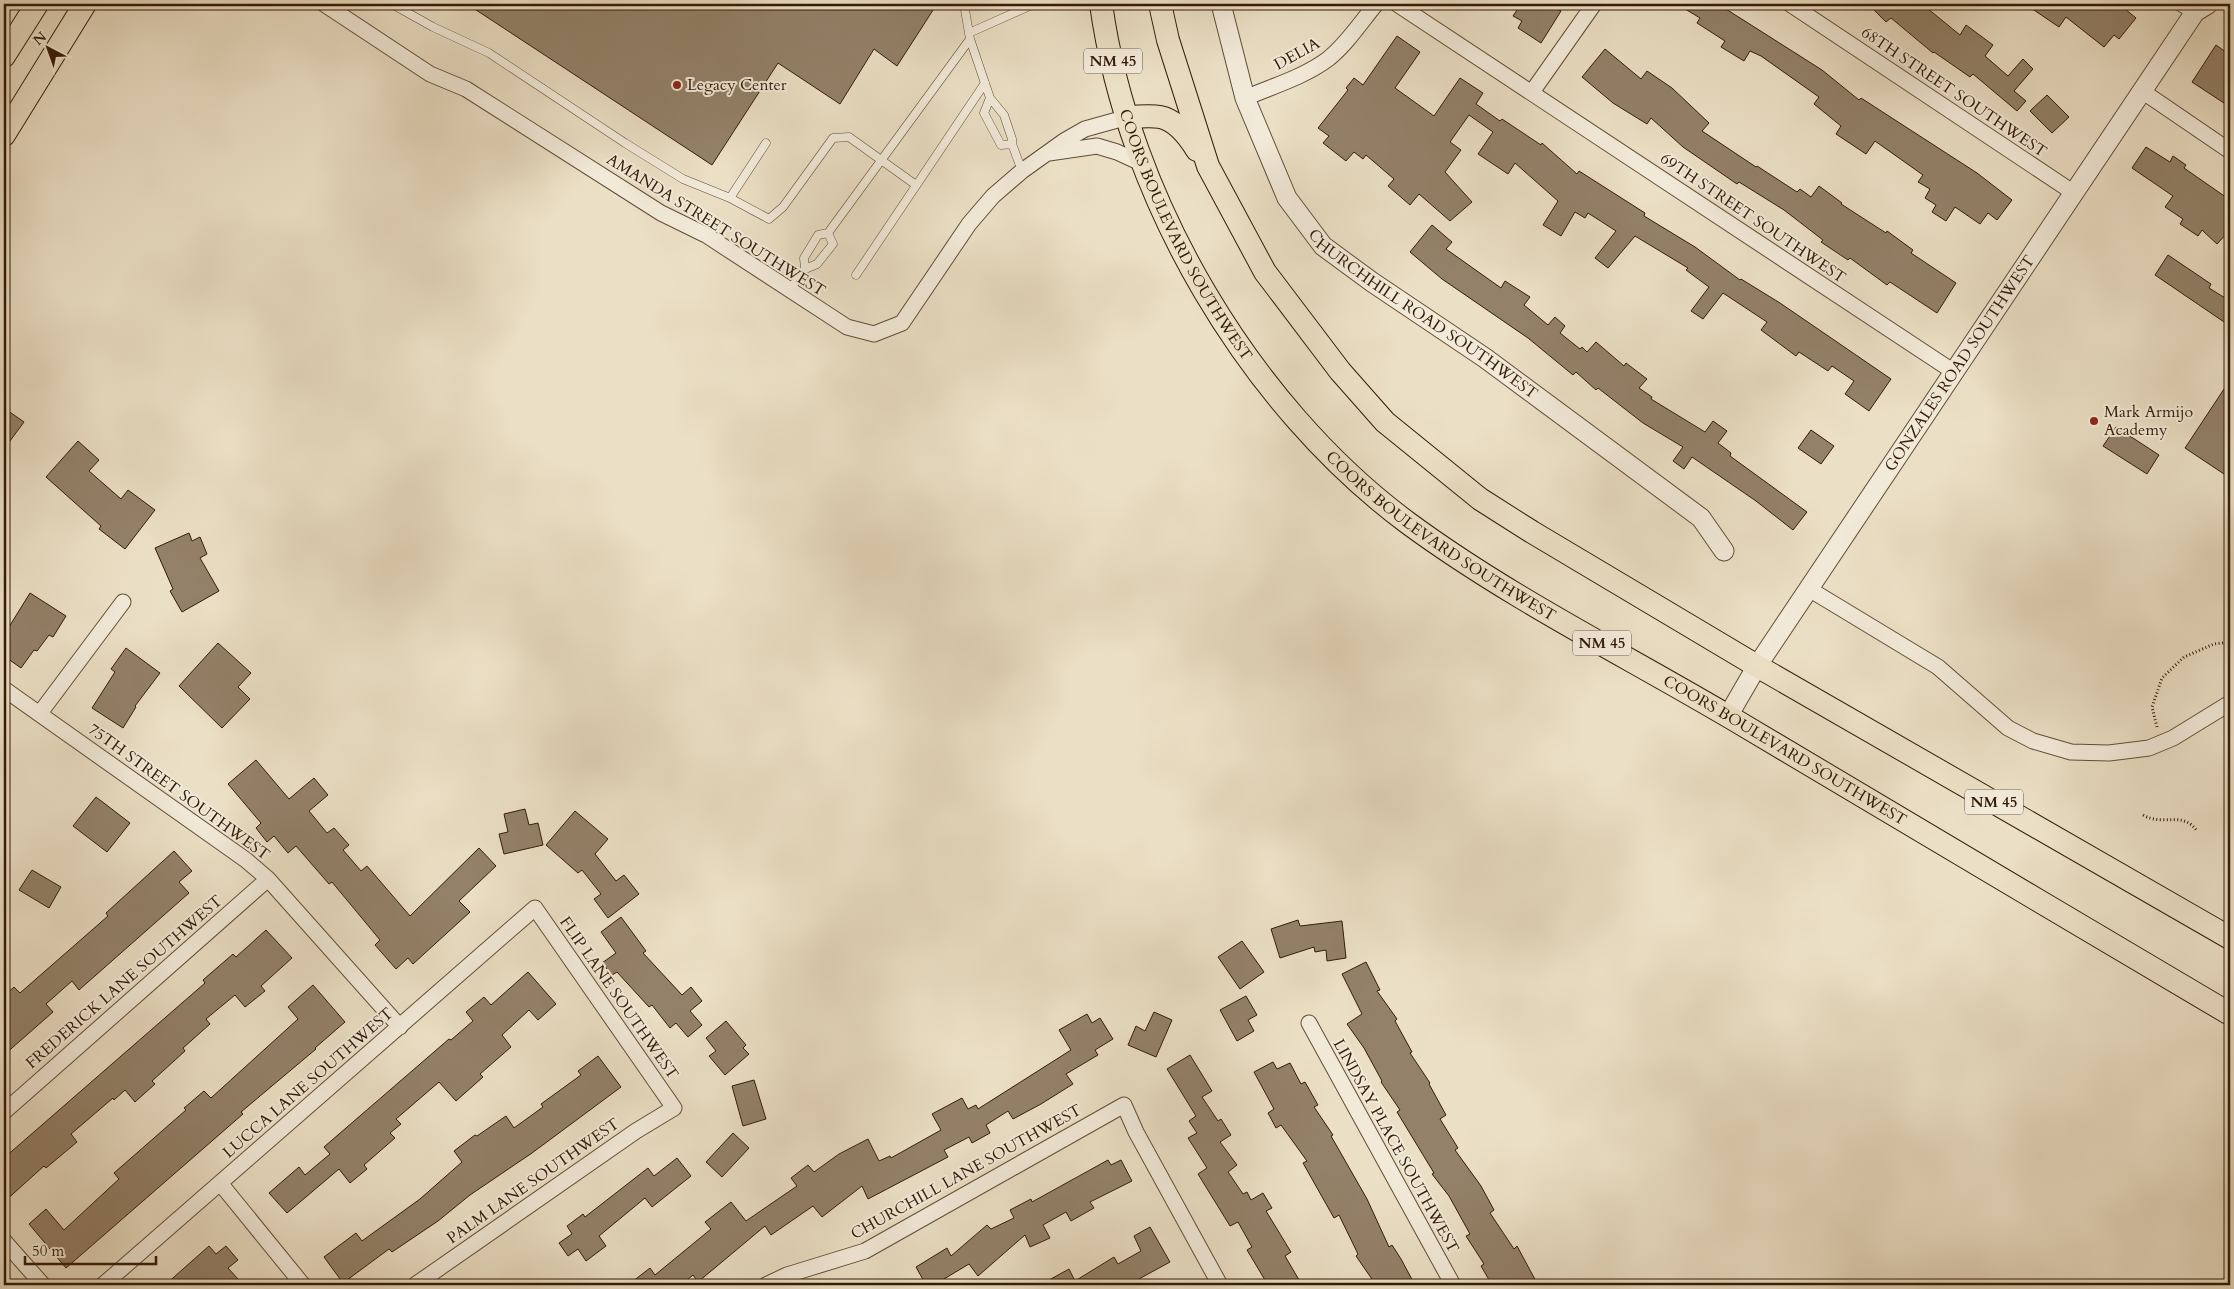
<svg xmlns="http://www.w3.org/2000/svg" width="2234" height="1289" viewBox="0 0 2234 1289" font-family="Cardo,serif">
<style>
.building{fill:#938169;stroke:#341b06}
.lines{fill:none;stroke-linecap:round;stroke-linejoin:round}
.service-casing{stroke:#624c36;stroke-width:9}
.minor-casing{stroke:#624c36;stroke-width:17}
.tertiary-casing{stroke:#624c36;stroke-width:21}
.primary-casing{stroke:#341b06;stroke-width:24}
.path{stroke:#341b06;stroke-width:3;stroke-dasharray:1 2.5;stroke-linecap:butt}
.service{stroke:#f2ead9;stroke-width:8}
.minor{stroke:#f2ead9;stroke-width:15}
.tertiary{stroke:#f2ead9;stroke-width:19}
.primary{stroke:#ebdfc5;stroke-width:22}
.poi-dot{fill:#8f2418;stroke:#f2ead9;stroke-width:2}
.labels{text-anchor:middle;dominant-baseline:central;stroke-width:4;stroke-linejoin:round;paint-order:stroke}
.shield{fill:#f2ead9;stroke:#6d5945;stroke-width:1}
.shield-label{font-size:15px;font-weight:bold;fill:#341b06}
.street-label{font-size:16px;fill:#341b06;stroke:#f2ead9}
.poi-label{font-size:16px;fill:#341b06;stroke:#f2ead9;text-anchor:start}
</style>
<rect width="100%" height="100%" fill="#ebdfc5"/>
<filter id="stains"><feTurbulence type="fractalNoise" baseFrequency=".004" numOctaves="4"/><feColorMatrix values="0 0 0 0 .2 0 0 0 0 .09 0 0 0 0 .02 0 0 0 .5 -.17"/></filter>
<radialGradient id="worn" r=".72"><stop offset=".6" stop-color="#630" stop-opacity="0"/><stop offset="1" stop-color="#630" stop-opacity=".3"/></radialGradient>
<path class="building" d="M467 4H937L897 66 874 49 840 104 778 63 712 165Z
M1521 4H1549L1561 11 1541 43 1518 28 1522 21 1513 16Z
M1677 4H1718L1822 70 1859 100 1861 98 1977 173 2012 200 1997 220 1988 213 1980 224 1955 207 1946 221 1932 212 1936 205 1925 198 1930 189 1918 182 1923 175 1875 141 1866 154 1836 134 1841 126 1814 104 1819 97 1761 56 1750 51 1744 61 1721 47 1725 41 1697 23 1700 18Z
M1868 4H1922L1960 35 1966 25 1993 45 1985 56 2008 76 2023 59 2033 69 2014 91 2026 101 2017 111 1973 74 1970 77 1934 52 1933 53 1891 18 1886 22Z
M2025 4H2119L2136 18 2119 39 2114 35 2104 47 2066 17 2059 27Z
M1397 36 1420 52 1395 88 1434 116 1460 78 1483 93 1476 104 1500 121 1502 119 1541 145 1542 143 1577 174 1579 171 1645 213 1644 216 1695 247 1740 280 1741 279 1780 303 1891 379 1869 411 1845 394 1854 381 1832 366 1828 371 1799 352 1796 356 1761 330 1767 322 1723 293 1703 319 1691 311 1709 287 1686 270 1688 268 1635 236 1608 268 1595 258 1616 231 1588 213 1585 218 1575 212 1561 236 1543 225 1558 201 1515 163 1508 174 1478 154 1493 132 1469 115 1450 142 1461 150 1445 172 1472 202 1450 221 1419 194 1410 205 1388 186 1394 179 1366 155 1363 159 1354 152 1346 161 1323 143 1329 136 1318 128 1348 90 1346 88 1354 78 1363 85Z
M2216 45 2230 55V107L2192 82Z
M1605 49 1641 79 1647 71 1672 88 1709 123 1702 131 1756 167 1757 166 1797 192 1800 189 1811 197 1819 186 1842 203 1841 204 1886 233 1887 231 1913 250 1911 253 1956 283 1937 313 1890 282 1887 285 1850 258 1848 260 1821 242 1823 240 1784 210 1739 182 1737 184 1683 147 1651 118 1647 124 1613 103 1582 77Z
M2047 95 2069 117 2052 133 2030 111Z
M2146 147 2170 162 2173 156 2186 165 2184 168 2230 200V230L2217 244 2202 230 2198 236 2180 224 2183 219 2165 207 2173 196 2132 168Z
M1432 225 1452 242 1446 249 1501 288 1505 281 1530 297 1524 305 1548 325 1555 317 1565 326 1560 333 1580 349 1582 347 1587 352 1596 342 1624 366 1626 363 1647 379 1639 388 1652 397 1651 399 1705 432 1713 421 1727 431 1718 443 1731 453 1730 456 1807 512 1793 530 1756 501 1692 457 1684 469 1673 461 1683 447 1643 423 1598 388 1596 390 1576 372 1573 375 1528 338 1442 279 1410 252Z
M2168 255 2211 284 2209 288 2230 301V326L2155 275Z
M2230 380V478L2185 448Z
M4 408 24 422 4 449Z
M2116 427 2159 455 2147 474 2103 446Z
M1811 430 1834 446 1821 464 1798 448Z
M78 441 99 460 89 471 121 499 128 490 155 510 125 549 99 529 101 526 46 477Z
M189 533 192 541 200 537 207 554 200 558 219 591 182 612 170 591 173 589 155 548Z
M30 593 66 616 53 637 49 635 37 651 34 650 21 668 4 656V635Z
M218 643 251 673 238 687 250 699 222 728 179 686Z
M126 648 160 673 135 706 136 707 123 728 92 708 115 672 111 669Z
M256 760 289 799 314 778 328 795 309 811 327 833 334 828 349 845 343 850 361 871 367 866 410 916 479 848 496 866 459 901 470 912 413 964 408 958 396 969 375 945 380 940 332 882 329 884 296 846 288 853 274 836 267 842 256 828 261 823 228 784Z
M96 797 130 823 107 852 73 826Z
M525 809 529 825 538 823 543 845 504 854 499 834 508 832 504 814Z
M575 811 608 839 595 854 616 881 624 875 639 894 608 918 594 899 601 894 582 870 578 873 546 845Z
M174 851 192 871 179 882 189 893 79 990 72 981 46 1004 53 1012 4 1055V996L14 987 20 993 108 916 106 913Z
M32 870 61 887 49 908 19 890Z
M621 917 646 951 643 953 682 995 691 987 702 1001 690 1011 702 1025 688 1037 676 1023 670 1028 652 1005 649 1007 617 972 612 975 602 963 616 953 601 932Z
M1298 920 1300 926 1342 921 1346 958 1327 961 1326 950 1315 952 1314 947 1280 958 1271 929Z
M266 930 292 958 261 986 265 991 245 1007 235 995 206 1019 210 1024 183 1048 185 1051 152 1081 155 1084 135 1102 125 1090 114 1100 113 1098 71 1134 77 1142 46 1168 44 1166 4 1202V1158L205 983 203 980 233 954 236 957Z
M1242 941 1264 972 1240 989 1218 957Z
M1366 962 1380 990 1377 991 1397 1019 1395 1021 1412 1052 1410 1053 1430 1083 1429 1084 1446 1115 1440 1119 1458 1148 1455 1150 1481 1186 1494 1210 1490 1213 1514 1249 1517 1246 1538 1285H1492L1481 1266 1484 1264 1466 1236 1470 1234 1449 1196 1432 1174 1434 1173 1397 1112 1400 1110 1381 1082 1382 1081 1364 1048 1347 1024 1362 1014 1342 974Z
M528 972 556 1004 538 1020 529 1010 502 1035 511 1047 480 1074 483 1077 456 1101 439 1082 396 1119 401 1124 390 1133 395 1138 364 1165 367 1169 350 1183 339 1169 287 1213 269 1193 299 1167 305 1175 330 1154 324 1147 449 1039 451 1040 473 1021 466 1012 484 997 491 1005Z
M313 985 345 1022 315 1048 316 1049 241 1112 243 1114 66 1268 29 1224 46 1209 64 1230 119 1179 114 1173 186 1110 184 1108 204 1091 211 1098 298 1019 288 1007Z
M1246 996 1257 1015 1248 1020 1254 1031 1237 1041 1220 1010Z
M1154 1012 1172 1020 1156 1057 1128 1045 1136 1026 1145 1031Z
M1087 1014 1092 1023 1100 1018 1113 1039 1095 1050 1098 1055 1066 1074 1073 1084 1041 1104 1013 1119 1008 1111 986 1125 990 1133 972 1143 969 1137 944 1150 948 1157 868 1199 862 1186 822 1217 813 1206 771 1235 765 1226 698 1282 693 1275 681 1285H628L650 1268 655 1275 711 1229 705 1222 731 1202 746 1221 797 1186 791 1178 808 1165 814 1172 839 1154 868 1139 879 1161 890 1156 891 1158 941 1130 932 1114 962 1098 968 1109 976 1105 978 1109 1071 1050 1059 1030Z
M726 1021 746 1045 743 1048 749 1054 725 1075 709 1056 716 1051 706 1038Z
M1190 1055 1212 1091 1202 1097 1218 1121 1221 1119 1231 1135 1220 1142 1237 1165 1228 1172 1243 1194 1247 1192 1251 1200 1263 1193 1272 1208 1266 1211 1291 1252 1285 1256 1302 1285H1268L1247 1250 1252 1247 1238 1222 1230 1226 1198 1174 1207 1168 1188 1138 1197 1133 1189 1121 1196 1116 1167 1069Z
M598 1056 621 1087 532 1153 470 1195 438 1221 392 1252 389 1249 343 1283 324 1257 356 1233 362 1241 420 1199 462 1162 454 1151 475 1135 477 1136 506 1116 514 1128 543 1107 541 1104 581 1075 578 1071Z
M1273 1062 1277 1069 1290 1063 1301 1084 1305 1082 1318 1105 1314 1107 1333 1135 1331 1136 1367 1199 1389 1247 1392 1245 1401 1259 1415 1285H1376L1356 1256 1358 1254 1339 1215 1334 1218 1303 1163 1307 1161 1281 1125 1276 1128 1268 1113 1274 1109 1254 1072Z
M754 1080 766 1119 743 1126 732 1086Z
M733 1133 749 1148 722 1177 706 1162Z
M677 1158 691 1176 652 1207 645 1198 599 1236 606 1246 586 1261 578 1249 568 1256 559 1243 572 1234 567 1226 583 1214 585 1217 648 1168 654 1176Z
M1108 1160 1111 1165 1121 1160 1132 1181 1090 1202 1094 1208 1071 1221 1066 1212 1043 1225 1050 1238 1030 1247 1025 1235 978 1276 969 1264 934 1285H926L916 1267 947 1248 951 1256 987 1225 991 1229 1014 1218 1010 1210 1031 1199 1032 1202Z
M1150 1227 1170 1262 1128 1285H1040L1069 1269 1075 1281 1114 1257 1118 1264 1141 1251 1134 1236Z
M209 1246 216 1254 226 1246 238 1260 228 1268 238 1279 230 1285H165Z"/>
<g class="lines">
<defs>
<path id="service" d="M392 4 433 27 489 53 625 143 683 179 730 198 769 219 783 207 833 138 849 137 916 185
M969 33 1034 4
M970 39 990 98
M1012 144 1001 145 984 113 990 98 1004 115 1012 139V144L1022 171
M730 198 766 143
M805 269 804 258 818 235 828 233 970 39 964 4
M856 275 985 83
M790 289 805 269 817 264 833 244 828 233"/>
<path id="minor" d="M324 4 430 74 466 89 661 213 706 235 847 327 874 334 902 323 969 224 993 196 1022 171 1064 141 1085 129 1128 117
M1397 4 1954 372
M1790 4 2074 193
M2182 4 2195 12
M2142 91 2230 151
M1532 92 1594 4
M1245 98C1273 86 1304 77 1328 59 1347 44 1361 22 1376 4
M1049 153 1097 146 1117 152 1143 164
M1809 589 1938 667 2008 728 2033 741 2071 752 2109 753 2149 748 2173 738 2230 703
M4 689 246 860 268 879 400 1027
M40 713 123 602
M1309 1023 1453 1285
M4 1112 268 879
M220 1183 303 1285
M4 1241 43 1285
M103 1285 535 908 674 1108 636 1131 415 1285
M766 1285 787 1275 865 1251 1124 1105 1136 1132 1220 1285"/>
<g id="tertiary">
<path id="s1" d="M1221 4 1245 98 1287 198 1323 246 1372 282 1485 358 1701 518 1724 551"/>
<path id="s2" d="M1728 716 1757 666 2195 12 2208 4"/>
</g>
<g id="primary">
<path id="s3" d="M1101 4C1128 199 1249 405 1408 523 1510 598 1625 655 1733 719 1899 818 2064 916 2230 1014"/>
<path d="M1160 4 1168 40 1208 166 1265 272 1340 371 1385 422 1480 499 1532 532 1757 666 2230 938"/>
<path d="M4 56 37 4"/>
<path d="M1128 117C1138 117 1150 115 1160 117 1176 120 1189 137 1197 150"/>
<path d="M4 135 85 4"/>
</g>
</defs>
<use href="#service" class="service-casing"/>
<use href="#minor" class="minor-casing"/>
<use href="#tertiary" class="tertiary-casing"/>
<use href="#primary" class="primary-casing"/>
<path class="path" d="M2157 727 2152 707 2162 678 2184 657 2214 644 2230 642
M2143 815C2164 827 2182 810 2197 831"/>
<use href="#service" class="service"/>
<use href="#minor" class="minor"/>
<use href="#tertiary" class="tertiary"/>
<use href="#primary" class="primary"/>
</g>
<g class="poi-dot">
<circle cx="677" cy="85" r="5"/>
<circle cx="2094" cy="421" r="5"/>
</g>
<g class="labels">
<g class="shield">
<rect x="1084" y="48.5" width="58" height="25" rx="4"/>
<rect x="1573" y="630.5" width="58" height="25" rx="4"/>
<rect x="1965" y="789.5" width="58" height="25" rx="4"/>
</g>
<g class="shield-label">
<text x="1113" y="61">NM 45</text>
<text x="1602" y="643">NM 45</text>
<text x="1994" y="802">NM 45</text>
</g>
<g class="street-label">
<text transform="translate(1297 54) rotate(-29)">DELIA</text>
<text transform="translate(1954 92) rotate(34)">68TH STREET SOUTHWEST</text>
<text transform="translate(1753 218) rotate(34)">69TH STREET SOUTHWEST</text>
<text transform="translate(716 225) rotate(32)">AMANDA STREET SOUTHWEST</text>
<text stroke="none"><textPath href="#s3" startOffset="248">COORS BOULEVARD SOUTHWEST</textPath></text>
<text stroke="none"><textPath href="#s1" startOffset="386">CHURCHHILL ROAD SOUTHWEST</textPath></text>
<text stroke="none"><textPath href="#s2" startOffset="422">GONZALES ROAD SOUTHWEST</textPath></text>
<text stroke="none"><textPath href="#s3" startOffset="652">COORS BOULEVARD SOUTHWEST</textPath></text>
<text stroke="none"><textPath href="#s3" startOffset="1058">COORS BOULEVARD SOUTHWEST</textPath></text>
<text transform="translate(179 792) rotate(36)">75TH STREET SOUTHWEST</text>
<text transform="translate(124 982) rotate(-41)">FREDERICK LANE SOUTHWEST</text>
<text transform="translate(619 998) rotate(55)">FLIP LANE SOUTHWEST</text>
<text transform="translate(308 1083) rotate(-41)">LUCCA LANE SOUTHWEST</text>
<text transform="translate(1396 1146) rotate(61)">LINDSAY PLACE SOUTHWEST</text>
<text transform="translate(966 1172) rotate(-29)">CHURCHILL LANE SOUTHWEST</text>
<text transform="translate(533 1181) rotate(-35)">PALM LANE SOUTHWEST</text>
</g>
<g class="poi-label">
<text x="687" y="85">Legacy Center</text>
<text x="2104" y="412">Mark Armijo<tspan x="2104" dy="18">Academy</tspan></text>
</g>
</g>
<rect width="2234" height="1289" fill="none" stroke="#ebdfc5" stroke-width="20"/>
<rect x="5" y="5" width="2224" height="1279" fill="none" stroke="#341b06" stroke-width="2.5"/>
<rect x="10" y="10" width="2214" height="1269" fill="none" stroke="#341b06"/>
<g transform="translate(48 48) rotate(319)" stroke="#f2ead9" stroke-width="4" paint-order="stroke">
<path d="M0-4L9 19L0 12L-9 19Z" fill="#341b06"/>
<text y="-8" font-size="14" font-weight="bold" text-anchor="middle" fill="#341b06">N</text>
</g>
<path d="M25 1256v8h131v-8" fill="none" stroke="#341b06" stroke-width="2.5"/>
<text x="32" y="1256" font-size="15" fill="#341b06" stroke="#f2ead9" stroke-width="4" paint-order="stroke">50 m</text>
<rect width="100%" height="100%" filter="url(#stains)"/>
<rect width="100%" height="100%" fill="url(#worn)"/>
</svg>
